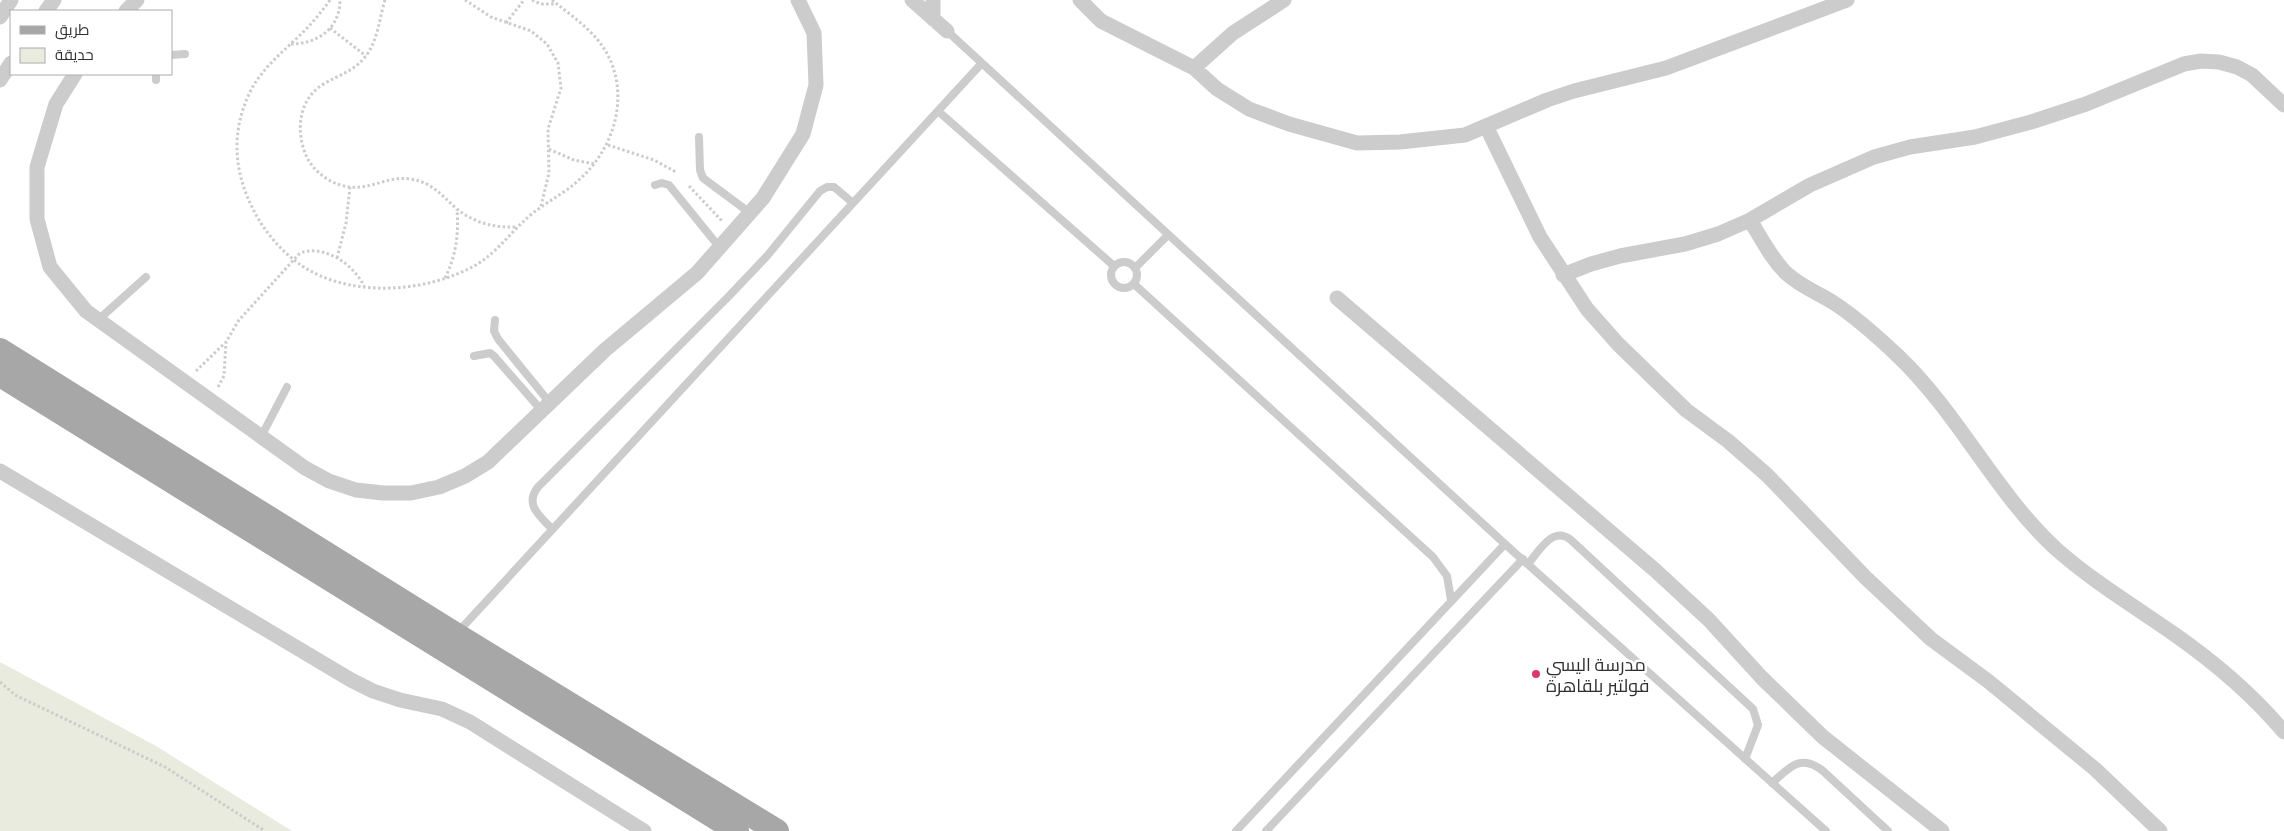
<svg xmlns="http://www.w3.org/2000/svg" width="2284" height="831" viewBox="0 0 2284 831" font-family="'PT Sans Narrow',Cairo,sans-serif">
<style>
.green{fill:#e8ebdd}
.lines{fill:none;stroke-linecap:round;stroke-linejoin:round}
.path{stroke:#ccc;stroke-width:3;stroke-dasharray:2.5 2.5;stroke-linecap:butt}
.lane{stroke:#ccc;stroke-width:8}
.street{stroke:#ccc;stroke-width:15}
.primary{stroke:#a7a7a7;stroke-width:24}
.poi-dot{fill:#de3868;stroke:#fff;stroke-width:2}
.labels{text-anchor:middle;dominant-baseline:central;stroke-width:5;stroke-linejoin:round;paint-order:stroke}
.poi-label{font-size:18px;fill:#2f2f2f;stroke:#fff;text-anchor:start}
</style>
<rect width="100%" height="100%" fill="#fff"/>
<path class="green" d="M0 662 156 746 292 831H0Z"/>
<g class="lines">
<path class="path" d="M330 0C320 14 309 27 296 39 278 56 260 71 249 94 231 133 234 172 253 209 264 232 285 256 307 269 356 298 428 292 476 265 499 251 512 230 533 213 548 201 567 192 581 178 619 143 633 82 597 39 584 24 567 12 552 0
M385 0C379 19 378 41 365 57 353 72 338 75 322 85 299 100 296 129 305 153 311 169 327 182 344 186 369 192 387 175 410 179 432 182 441 195 457 209 474 223 495 228 517 227
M465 0 491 17 531 31 547 44 558 63 561 88 548 129 549 173 541 206
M532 0 541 4H557
M506 23 524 0
M330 28 366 56
M291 44C318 44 340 28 340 0
M608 145 654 160 676 172
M549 149 574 160 595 164
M689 186 722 221
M337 258 346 223 350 187
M445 278C456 256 459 234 457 209
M196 371 226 342 239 320 300 253C325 244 354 265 364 286
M218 387 224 376 226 342
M0 682 15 695 165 767 265 831"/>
<path class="lane" d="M947 31 1505 544 1826 831
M171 55 185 54
M156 74V80
M938 111 1114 266
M699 137 700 170 703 178 750 213
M655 185 662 183 669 185 720 248
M1111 275a13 13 0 1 1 26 0a13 13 0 1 1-26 0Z
M1135 268 1168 235
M1134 284 1433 557 1447 576 1451 600
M98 320 146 277
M495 320 494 331 498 339 550 403
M474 356 490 353 494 356 542 411
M262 435 287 387
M552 529C540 516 524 505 538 487L729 296 767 256 820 191 827 187H834L853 203
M1528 564C1539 551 1553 525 1571 540L1753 709 1758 725 1745 759
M458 632 982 63
M1772 783C1789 768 1800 753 1823 771L1888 831
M1236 831 1505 544
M1266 831 1523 559"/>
<path class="street" d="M912 0 947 31
M1080 0 1101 21 1194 68 1217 89 1249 109 1289 124 1357 143 1400 142 1465 135 1547 100 1574 91 1666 68 1847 0
M46 11 54 0
M126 11 137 0
M0 17 11 0
M933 19V0
M1194 68 1233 33 1284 0
M75 74 56 104 37 167V219L50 267 86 311 305 468 329 481 356 490 383 493H411L439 487 465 476 488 462 605 350 697 273 763 198 803 134 816 85 814 33 798 0
M0 80 11 63
M1486 126 1540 237 1587 309 1618 344 1686 410 1728 441 1767 475 1865 577 1931 639 1988 681 2095 769 2160 831
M1750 220C1761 238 1771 258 1786 273 1800 286 1818 293 1834 303 1857 318 1878 337 1898 356 1958 413 1994 491 2055 548 2092 581 2134 606 2174 634 2214 662 2253 695 2284 732
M1563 275 1591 264 1620 256 1685 244 1718 234 1750 220 1810 185 1874 157 1910 147 1975 137 2031 122 2086 104 2184 64 2201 61 2219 62 2237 67 2252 75 2284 105
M1337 298 1656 571 1709 620 1762 678 1823 737 1942 831
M0 471 351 680 373 691 400 700 442 709 470 722 644 831"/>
<path class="primary" d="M0 350 455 634 777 831
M0 375 737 831"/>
</g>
<circle class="poi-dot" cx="1536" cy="674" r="5"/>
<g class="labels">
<g class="poi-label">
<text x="1546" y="664">مدرسة اليسي<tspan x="1546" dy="21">فولتير بلقاهرة</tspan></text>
</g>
</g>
<rect x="10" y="10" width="162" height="65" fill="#ffffff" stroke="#acacac"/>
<rect x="20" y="26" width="25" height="8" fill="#a7a7a7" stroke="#acacac"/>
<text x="55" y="35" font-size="15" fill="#2f2f2f">طريق</text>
<rect x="20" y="48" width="25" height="15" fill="#e8ebdd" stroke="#acacac"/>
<text x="55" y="60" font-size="15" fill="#2f2f2f">حديقة</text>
</svg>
